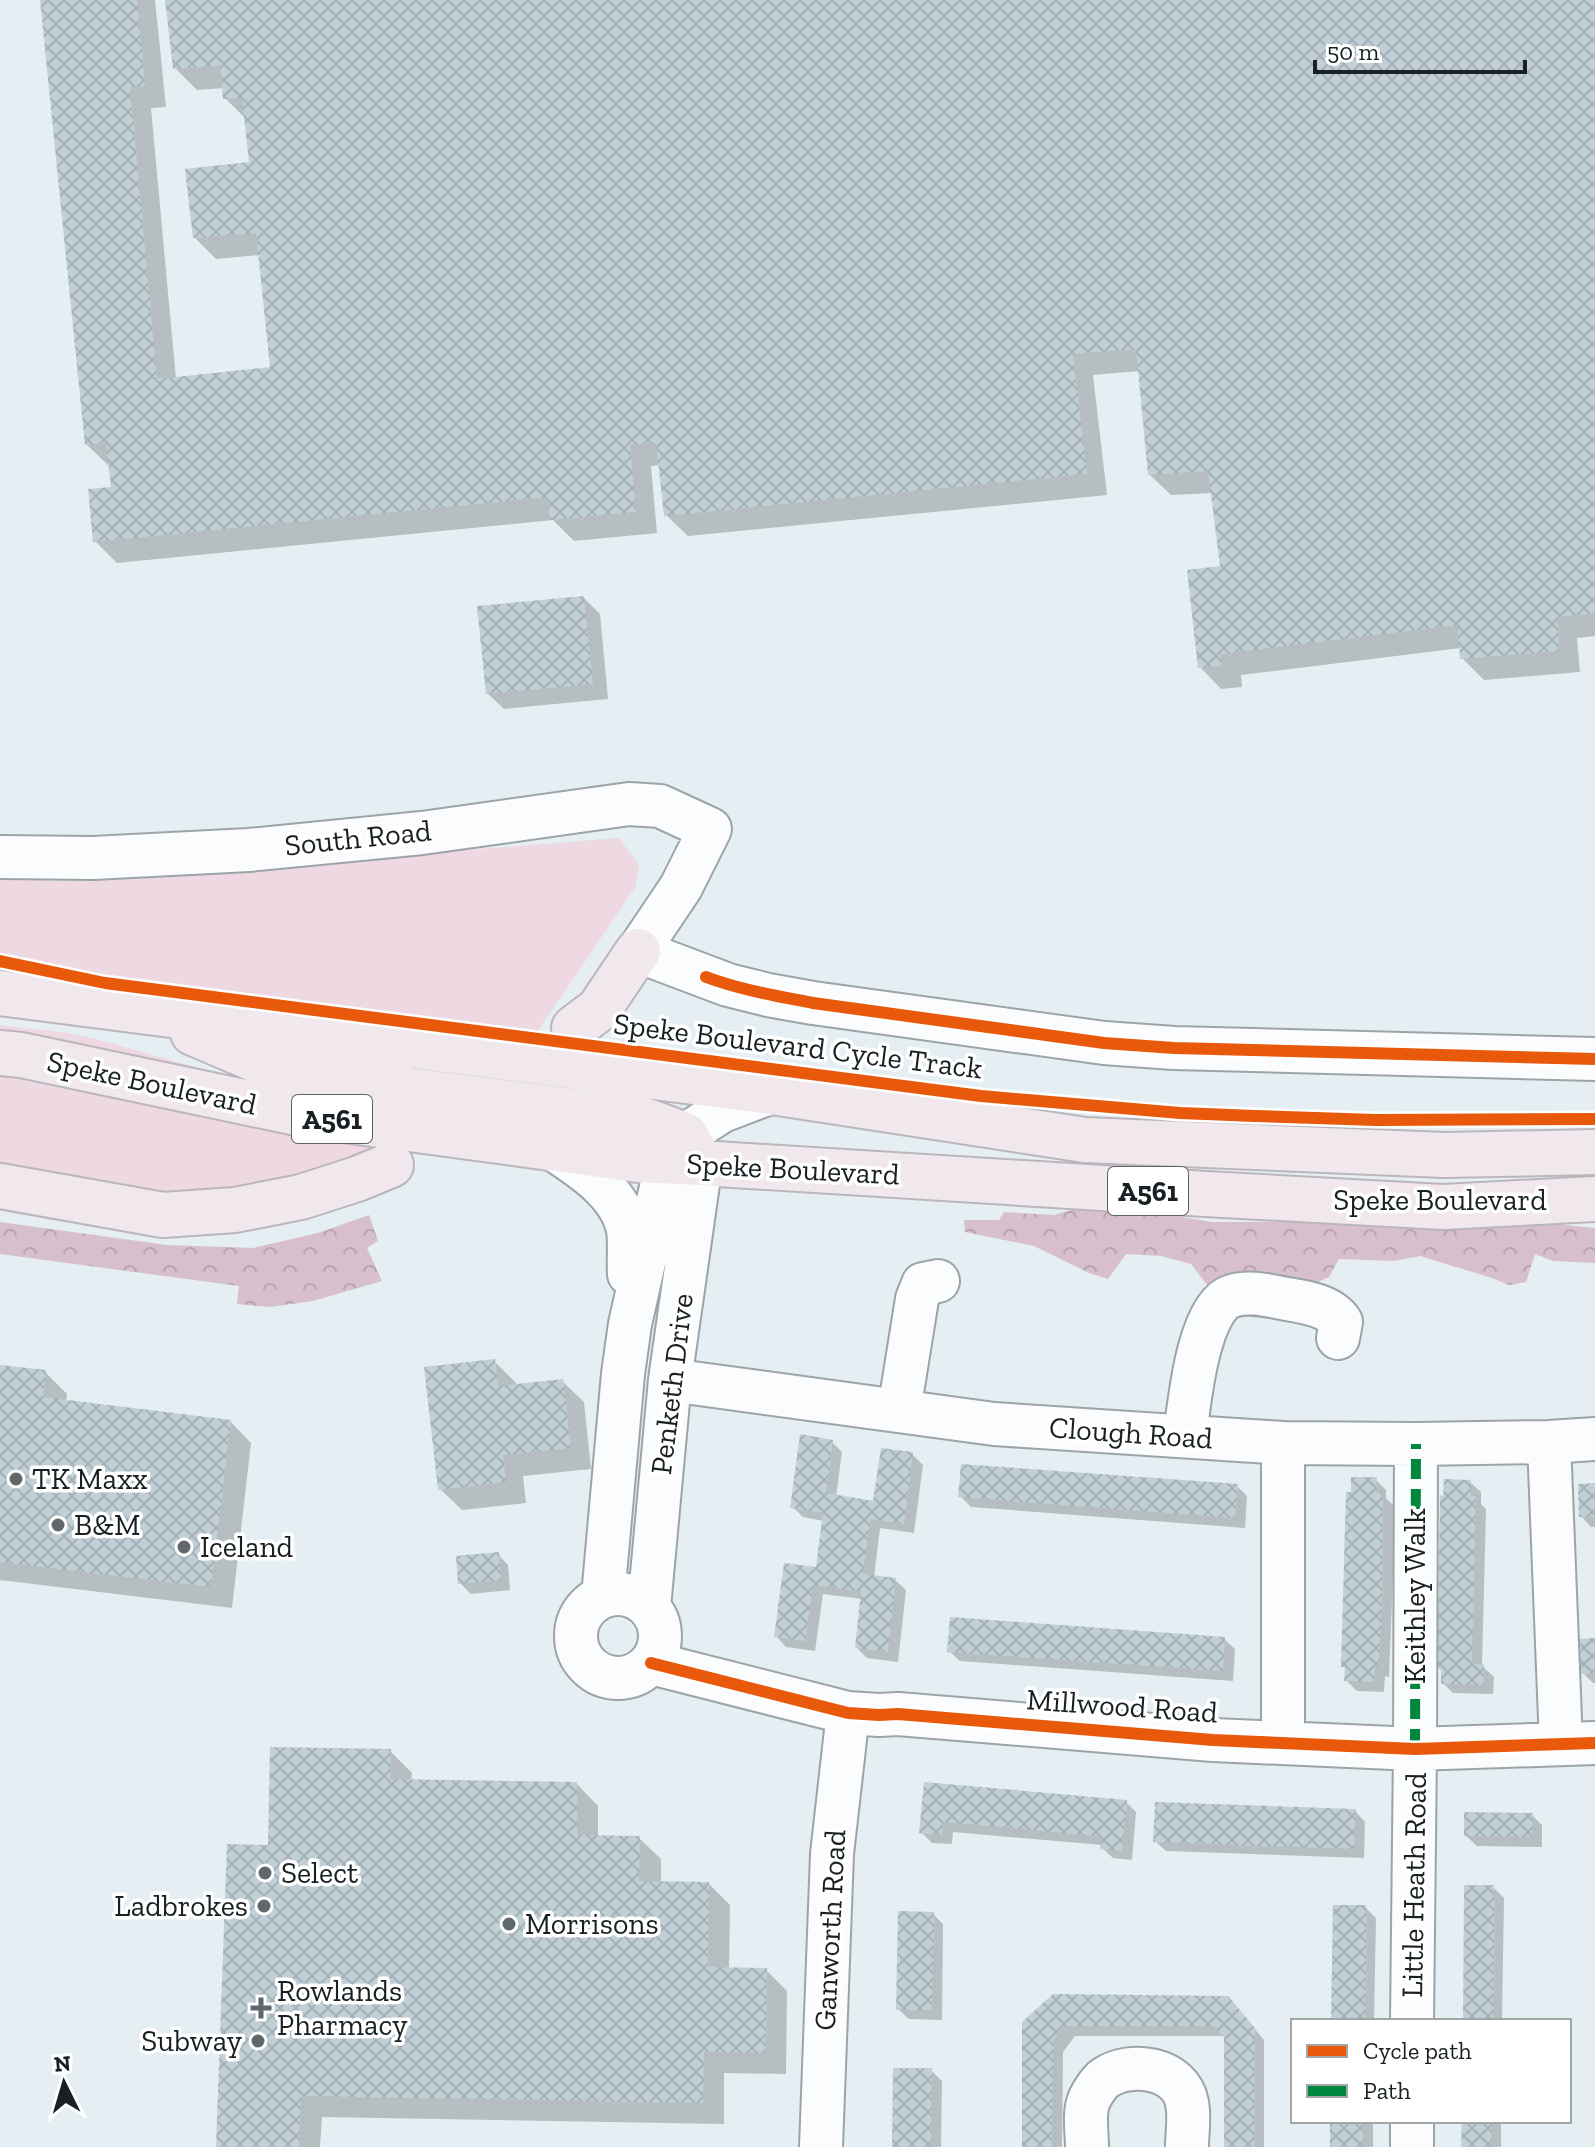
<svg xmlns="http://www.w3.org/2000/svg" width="1595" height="2147" viewBox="0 0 1595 2147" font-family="'Zilla Slab',serif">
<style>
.green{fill:#eed9e2}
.forest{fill:url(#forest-crowns)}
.shadow{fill:#0003}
.building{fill:url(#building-cross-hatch)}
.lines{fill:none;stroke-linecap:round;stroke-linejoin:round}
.minor-casing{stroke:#9ca4a8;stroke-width:46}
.highway-casing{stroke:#bbb6bc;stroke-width:48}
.minor{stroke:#fbfcfd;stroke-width:42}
.highway{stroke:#f0e8ec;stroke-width:44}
.quiet{stroke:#00873e;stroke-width:10;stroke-dasharray:20 10;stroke-linecap:butt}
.cycleway-casing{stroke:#fff;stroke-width:17}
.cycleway{stroke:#e8590c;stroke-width:12}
.poi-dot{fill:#60686c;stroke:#fff;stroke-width:3}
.labels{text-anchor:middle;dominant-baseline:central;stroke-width:7;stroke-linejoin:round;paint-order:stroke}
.shield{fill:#fff;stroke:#5e6365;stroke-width:2}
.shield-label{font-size:28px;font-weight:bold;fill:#192023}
.street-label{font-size:30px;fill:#192023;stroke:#fff}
.poi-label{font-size:30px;fill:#192023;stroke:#fff;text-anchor:start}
</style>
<defs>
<pattern id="forest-crowns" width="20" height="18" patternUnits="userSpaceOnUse" patternTransform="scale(2)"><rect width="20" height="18" fill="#d7c0cb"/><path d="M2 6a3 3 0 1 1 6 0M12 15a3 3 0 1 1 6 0" fill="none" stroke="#b8a5ae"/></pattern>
<pattern id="building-cross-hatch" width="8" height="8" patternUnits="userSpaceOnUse" patternTransform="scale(2)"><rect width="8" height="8" fill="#c1cfd6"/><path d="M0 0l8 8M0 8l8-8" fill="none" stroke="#a5b1b7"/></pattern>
</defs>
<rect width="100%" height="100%" fill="#e4eef3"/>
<path class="green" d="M619 838 639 865 636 886 536 1034 462 1026 107 976 0 953V879L75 881Z
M0 1025 69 1033 103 1041 256 1084 0 1043Z
M0 1076 382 1149 262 1192 163 1193 0 1168Z"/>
<path class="forest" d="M1085 1206C1127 1212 1170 1214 1212 1222H1535L1595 1228V1263L1553 1261 1535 1254 1526 1282 1509 1285 1489 1277 1420 1256 1394 1261 1339 1259 1329 1277 1295 1292 1211 1290 1191 1264 1161 1256 1126 1254 1108 1279 1089 1273 1034 1246 965 1232 964 1220H999L1004 1212 1054 1215Z
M369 1215 378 1241 367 1248 382 1281 313 1301 270 1307 237 1304 239 1286 0 1254V1222L167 1245 253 1248 318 1233Z"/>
<path class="shadow" d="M42 0H155L166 107 151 108 176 379 272 369 260 255 216 259 194 237 251 164 246 119 225 98 224 88 197 90 175 68 167 0H1595V636L1577 638 1580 672 1484 680 1462 658 1461 648 1241 675 1242 687 1221 689 1200 667 1222 568 1213 493 1171 495 1149 474 1140 371 1093 375 1107 495 688 536 666 515 660 465 651 466 657 533 574 541 553 520 117 563 95 541 114 488 111 465H108L86 444Z
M584 598 600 614 608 699 504 709 487 693Z
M494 1361 516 1383V1386L562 1381 584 1402 591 1469 523 1476 526 1503 462 1510 440 1489Z
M0 1367 45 1372 67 1394 66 1402 230 1421 251 1443 232 1608 0 1580Z
M832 1442 842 1452 836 1497 875 1503 912 1454 923 1465 914 1533 880 1528 874 1577 895 1580 906 1590 898 1662 867 1658 857 1648 862 1599 823 1594 815 1651 786 1647 776 1636 817 1570 824 1521 803 1517 793 1507Z
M1376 1480 1386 1490V1498L1393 1505 1394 1550 1389 1677 1385 1676 1384 1692 1357 1691 1346 1680 1347 1670 1343 1666Z
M1470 1482 1481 1492V1504L1486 1509 1482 1666 1494 1677 1493 1694 1453 1693 1443 1683V1672L1439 1668Z
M1595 1485V1527H1591L1581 1516Z
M1237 1486 1247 1496 1245 1528 971 1507 960 1496Z
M498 1554 508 1565 510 1590 471 1594 460 1583Z
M1224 1639 1235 1649 1233 1681 960 1661 949 1651Z
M1595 1640V1683H1593L1583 1673Z
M390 1751 412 1773 411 1781 577 1784 598 1806V1837L639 1838 661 1859V1883L709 1884 730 1905 729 1969 766 1970 787 1991 786 2074 724 2073V2124L322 2117 320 2147H218L270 1847Z
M926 1784 1126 1802 1136 1812 1132 1860 1113 1858 1102 1848V1845L953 1832 952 1844 932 1843 921 1832Z
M1355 1811 1365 1822 1364 1858 1166 1851 1155 1841Z
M1532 1815 1542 1825V1847L1477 1846 1466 1836Z
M1493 1887 1504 1898 1502 2021H1465Z
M1365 1907 1376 1918 1374 2021H1333Z
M933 1914 943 1924 942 2020 909 2019 898 2009Z
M1238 2009 1264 2040V2147H1226V2036H1075L1063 2052 1062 2147H1023L1024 2023Z
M931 2070 942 2081 941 2147H894Z
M1332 2121H1373V2147H1331Z
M1464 2121H1501V2147H1464Z"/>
<path class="building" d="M40 0H137L145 86 130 87 157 379 270 367 256 233 193 238 185 169 249 162 242 98 223 99 220 66 173 69 165 0H1595V613L1557 617 1559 651 1460 659 1458 625 1220 654 1222 666 1198 668 1187 570 1220 566 1208 471 1148 475 1136 349 1073 354 1087 474 664 516 656 443 630 445 636 512 550 520 548 497 93 542 88 489 111 487 106 443 85 445Z
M584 596 593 684 486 694 477 606Z
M495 1359 498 1386 563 1379 571 1448 503 1455 506 1482 438 1490 424 1367Z
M0 1365 46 1370 43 1397 231 1420 211 1587 0 1562Z
M800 1434 833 1440 826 1493 873 1501 881 1448 913 1452 904 1524 870 1519 866 1549 863 1574 896 1578 888 1652 855 1648 861 1591 813 1585 805 1641 774 1637 784 1563 816 1567 823 1513 790 1508Z
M961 1464 1238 1484 1235 1518 958 1497Z
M1351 1477H1377L1376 1493 1383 1492 1381 1627 1379 1667H1375L1374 1682 1344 1681 1345 1667H1341L1346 1492H1351Z
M1444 1479 1471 1480V1496H1476L1472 1664H1484V1685L1441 1684V1668H1437L1440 1495 1443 1496Z
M1595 1483V1517H1579L1578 1484Z
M499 1552 501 1580 458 1584 456 1556Z
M950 1617 1225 1637 1223 1671 947 1652Z
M1595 1638V1673L1581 1674 1580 1639Z
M270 1747 391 1749 390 1779 577 1782V1835L640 1836 639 1881 709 1882 708 1967 767 1968 765 2053 704 2052 703 2103 301 2096 299 2147H216L227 1844 268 1845Z
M924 1782 1127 1800 1122 1851 1100 1849 1101 1837 1023 1829 943 1822 942 1835 919 1833Z
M1155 1802 1356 1809 1354 1849 1153 1842Z
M1464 1812 1533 1813 1532 1837 1464 1836Z
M1464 1885H1494L1493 2021H1463Z
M1333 1905H1366L1365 2021H1331Z
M898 1911 934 1912 932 2010H896Z
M1053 1994 1228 1996 1255 2028 1254 2147H1224V2037L1214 2026H1064L1053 2041 1052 2147H1022V2022Z
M893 2068H932L931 2147H892Z
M1330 2121H1363V2147H1330Z
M1462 2121H1492L1491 2147H1461Z"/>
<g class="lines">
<defs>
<path id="minor" d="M0 857 93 858 249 850 422 833 629 804 660 806 710 829 681 887 638 951 728 985 768 995 813 1003 1104 1043 1174 1048 1595 1059
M553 1149C582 1168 621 1193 628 1230 630 1244 628 1260 629 1274
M670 1380 994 1424 1283 1443 1416 1444 1549 1442 1595 1439
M899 1411 917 1299 923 1284 938 1281
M1185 1436C1189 1405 1198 1306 1232 1296 1249 1290 1270 1296 1287 1299 1306 1302 1331 1306 1341 1322L1338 1338
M1549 1442 1561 1744
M576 1636a42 42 0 1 1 84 0a42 42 0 1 1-84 0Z
M603 1597 623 1374 630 1324 667 1161 685 1135 722 1111 772 1092
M649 1607 670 1380 701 1163
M651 1663 848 1713 879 1715 898 1714 1213 1740 1415 1749 1595 1743
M1283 1742V1443
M1412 2021 1415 1749 1416 1444
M821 2147 832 1854 848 1713
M1087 2147C1087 2134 1084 2115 1088 2103 1090 2096 1099 2082 1105 2078 1131 2060 1181 2068 1187 2103 1190 2117 1187 2133 1187 2147
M1412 2147V2121"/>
<path id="highway" d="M0 993 772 1092 1085 1140 1444 1155 1595 1152
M574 1028 599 1009 638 951
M193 1033 266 1064 409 1090 645 1120 685 1135 701 1163
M0 1053 21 1055 306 1115 638 1160 701 1163 1134 1190 1443 1207 1595 1199
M0 1186 163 1215 235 1210 301 1197 357 1179 391 1165"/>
</defs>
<use href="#minor" class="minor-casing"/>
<use href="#highway" class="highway-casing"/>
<use href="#minor" class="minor"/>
<use href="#highway" class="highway"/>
<path class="quiet" d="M1415 1749 1416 1444"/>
<defs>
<path id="cycleway" d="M0 961 105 983 981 1096 1180 1113 1255 1116 1376 1120 1595 1119
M706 977C741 990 777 996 813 1003L1104 1043 1174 1048 1595 1059
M651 1663 848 1713 879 1715 898 1714 1213 1740 1415 1749 1595 1743"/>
</defs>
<use href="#cycleway" class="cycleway-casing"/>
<use href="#cycleway" class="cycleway"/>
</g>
<g class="poi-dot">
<circle cx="16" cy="1479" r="8"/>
<circle cx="58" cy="1525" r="8"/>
<circle cx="184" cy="1547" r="8"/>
<circle cx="265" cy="1873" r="8"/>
<circle cx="264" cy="1906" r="8"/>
<circle cx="509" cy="1924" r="8"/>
<path d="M257 1996h8v8h8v8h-8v8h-8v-8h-8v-8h8z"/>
<circle cx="258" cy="2041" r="8"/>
</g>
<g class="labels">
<g class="shield">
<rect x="292" y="1095" width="80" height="48" rx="6"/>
<rect x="1108" y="1167" width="80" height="48" rx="6"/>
</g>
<g class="shield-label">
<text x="332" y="1119">A561</text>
<text x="1148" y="1191">A561</text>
</g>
<g class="street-label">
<text transform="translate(358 838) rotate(-6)">South Road</text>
<text transform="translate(798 1046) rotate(7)">Speke Boulevard Cycle Track</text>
<text transform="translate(152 1083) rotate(12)">Speke Boulevard</text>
<text transform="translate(793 1169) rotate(3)">Speke Boulevard</text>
<text x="1440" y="1200">Speke Boulevard</text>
<text transform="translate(672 1384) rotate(-83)">Penketh Drive</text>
<text transform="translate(1131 1433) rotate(4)">Clough Road</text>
<text transform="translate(1415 1596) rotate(-90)">Keithley Walk</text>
<text transform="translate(1122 1706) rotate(4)">Millwood Road</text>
<text transform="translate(1414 1885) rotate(-89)">Little Heath Road</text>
<text transform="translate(830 1930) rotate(-87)">Ganworth Road</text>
</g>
<g class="poi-label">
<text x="32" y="1479">TK Maxx</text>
<text x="74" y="1525">B&amp;M</text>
<text x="200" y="1547">Iceland</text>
<text x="281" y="1873">Select</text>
<text x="248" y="1906" text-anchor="end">Ladbrokes</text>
<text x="525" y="1924">Morrisons</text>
<text x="277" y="1991">Rowlands<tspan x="277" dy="34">Pharmacy</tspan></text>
<text x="242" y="2041" text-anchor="end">Subway</text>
</g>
</g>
<rect x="1291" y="2019" width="280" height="104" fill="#ffffff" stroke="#a3a6a7" stroke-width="2"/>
<rect x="1307" y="2045" width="40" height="12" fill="#e8590c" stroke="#a3a6a7" stroke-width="2"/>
<text x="1363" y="2059" font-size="24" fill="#192023">Cycle path</text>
<rect x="1307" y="2085" width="40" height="12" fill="#00873e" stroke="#a3a6a7" stroke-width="2"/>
<text x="1363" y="2099" font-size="24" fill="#192023">Path</text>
<g transform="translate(64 2083) rotate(355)" stroke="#ffffff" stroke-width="6" paint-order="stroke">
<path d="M0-6L14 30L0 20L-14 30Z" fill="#192023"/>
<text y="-12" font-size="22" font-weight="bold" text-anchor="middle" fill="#192023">N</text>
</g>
<path d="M1315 60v12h210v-12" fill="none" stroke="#192023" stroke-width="4"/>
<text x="1327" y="60" font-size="24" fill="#192023" stroke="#ffffff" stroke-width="6" paint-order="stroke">50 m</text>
</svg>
